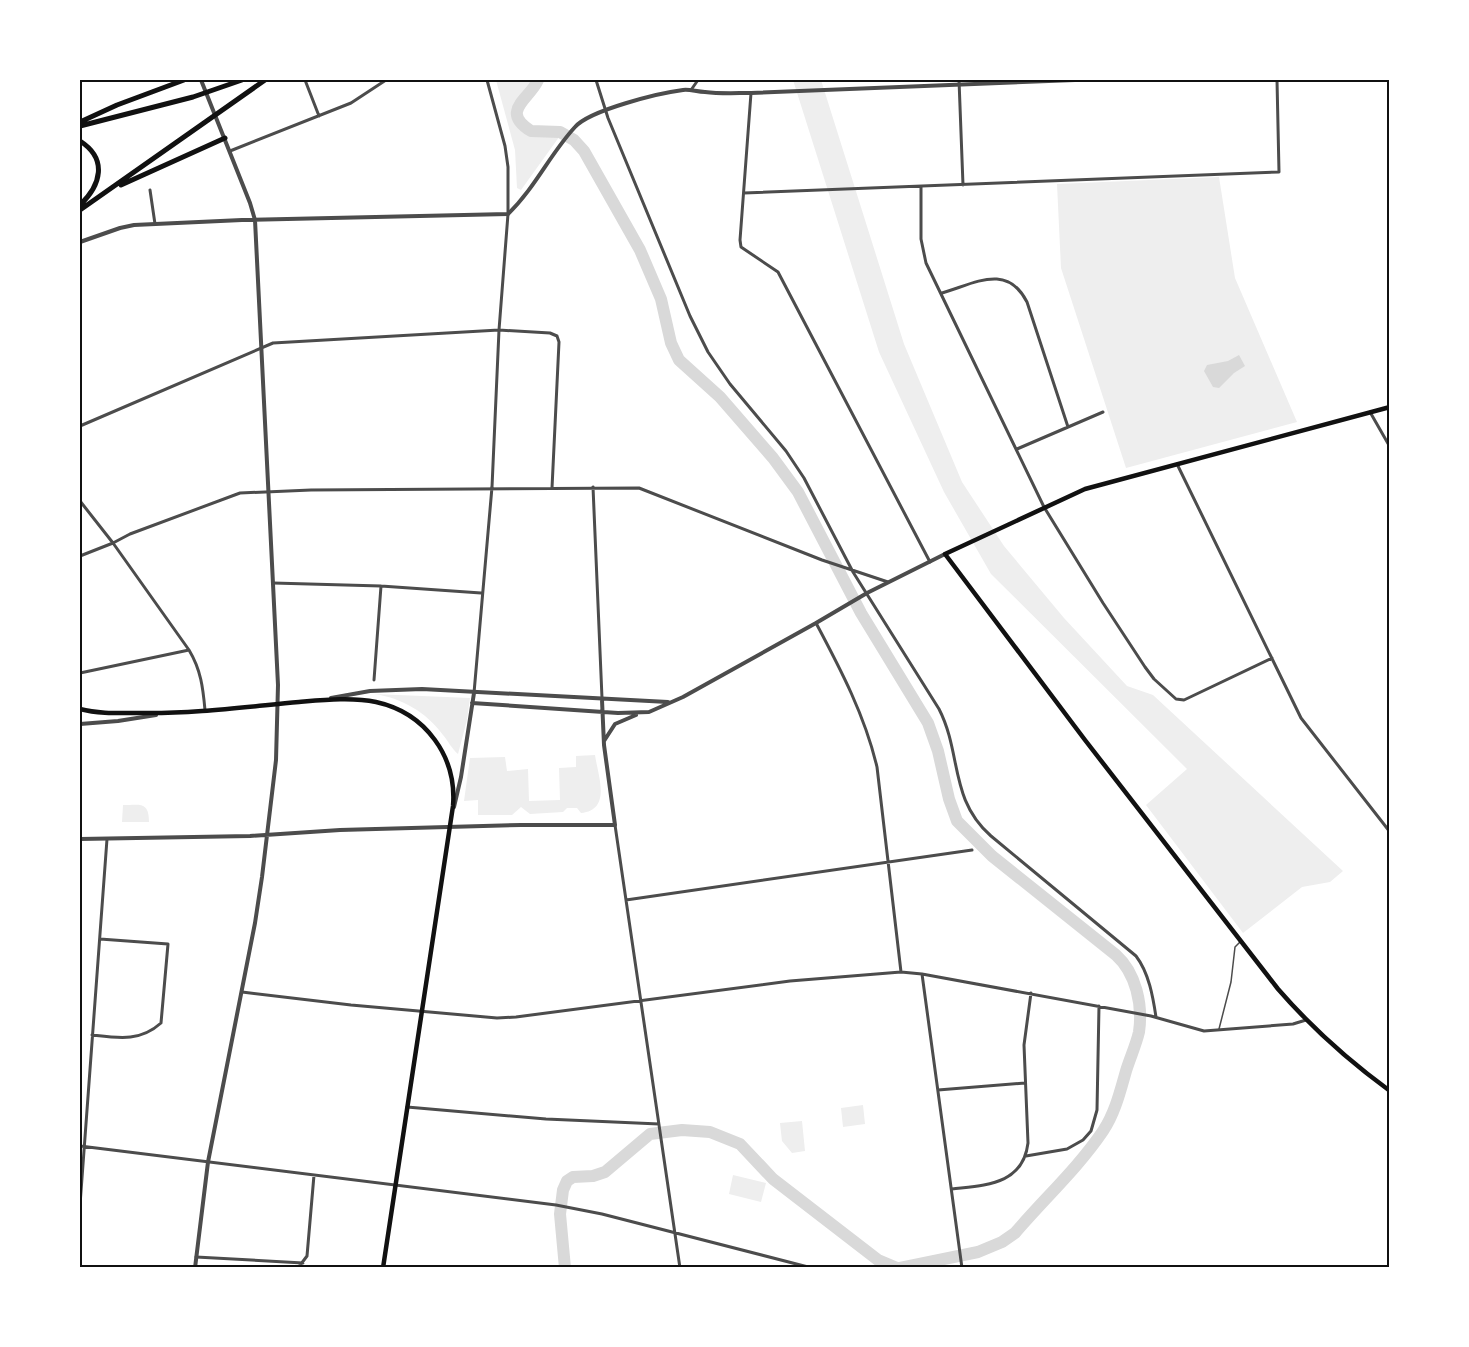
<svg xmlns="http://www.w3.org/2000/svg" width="1469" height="1347" viewBox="0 0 1469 1347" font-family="'Asap Condensed',sans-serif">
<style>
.green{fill:#eee}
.water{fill:#d9d9d9}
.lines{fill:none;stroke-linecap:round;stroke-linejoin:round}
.river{stroke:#d9d9d9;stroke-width:12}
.service{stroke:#4c4c4c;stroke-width:1.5}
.minor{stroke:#4c4c4c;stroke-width:3}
.tertiary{stroke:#4c4c4c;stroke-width:4}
.primary{stroke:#111;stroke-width:4.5}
.trunk{stroke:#111;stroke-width:4.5}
.motorway{stroke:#111;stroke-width:5}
.neatline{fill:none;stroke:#111;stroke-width:2}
</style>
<rect width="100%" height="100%" fill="#fff"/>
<path class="green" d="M496 80H538C530 98 499 111 531 131L562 133 521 190 517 188 515 150Z
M793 80H821L904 344 962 482 1004 546 1064 618 1127 686 1153 695 1343 871 1330 882 1302 887 1243 933 1146 805 1187 769 991 574 944 492 879 352Z
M1219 177 1235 278 1297 422 1126 468 1061 268 1057 184Z
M374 694 470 698 467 720 458 754C452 749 448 741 443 735 426 712 402 698 374 694Z
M595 755C598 776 612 810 581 813L577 808H567L563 812 530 814 521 807 512 815H478V800L464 801 470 758 505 757 507 771 528 769 529 801 560 800 559 768 576 767V756Z
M123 805C140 805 149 801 149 822H122Z
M863 1105 865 1124 843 1127 841 1108Z
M802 1121 805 1151 792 1153 782 1141 780 1123Z
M733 1175 766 1183 761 1202 729 1194Z"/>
<path class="water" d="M1239 355 1245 366 1234 373 1219 388 1213 387 1204 371 1207 365 1228 361Z"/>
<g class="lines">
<path class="river" d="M538 80C530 99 499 111 531 131L560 132 574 140 584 151 640 250 661 299 671 343 679 360 720 397 773 458 798 492 861 613 928 723 938 751 949 799 957 821 992 856 1116 955C1136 973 1143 1005 1139 1032 1136 1045 1130 1058 1126 1071 1120 1092 1115 1113 1103 1131 1078 1168 1044 1199 1015 1233L1002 1242 978 1252 900 1268
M565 1268 560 1214 563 1190 567 1181 573 1177 593 1176 605 1172 650 1134 682 1130 710 1132 740 1144 773 1179 878 1260 897 1268"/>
<path class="service" d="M1219 1029 1231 982 1235 947 1240 942"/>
<path class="minor" d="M305 80 319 116
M596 80 608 118 690 316 708 352 730 384 786 451 804 478 853 572 939 709C962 754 949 799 991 836L1136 956C1149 973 1153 997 1156 1017
M959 80 963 185
M691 90 698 80
M751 93 740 240 741 247 778 272 930 562
M230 151 351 103 386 80
M921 187V239L926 263 1044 507 1103 603 1145 667 1154 679 1176 699 1184 700 1272 658
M150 190 155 224
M744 193 1279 172 1277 80
M942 293C976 283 1007 263 1027 302L1068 427
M1370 412 1390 447
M80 426 273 343 499 330 550 333 557 336 559 342 552 488
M1017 449 1103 412
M1177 464 1301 718 1390 832
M593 487 602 698
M80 501 113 543 189 650C201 670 203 688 205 710
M80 556 113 543 130 534 240 493 311 490 639 488 822 560 888 582
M273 583 381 586 481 593
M816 623C841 670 865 716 877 767L901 972
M80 673 189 650
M374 680 381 586
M474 693 492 487 499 330 508 214V167L505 146 487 80
M615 825 680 1268
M626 900 972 850
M922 974 962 1268
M242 992 351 1005 497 1018 516 1017 790 981 901 972 922 974 1151 1016 1204 1031 1293 1024 1306 1020
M92 1035C118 1038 140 1042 161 1023L168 944 100 939
M938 1090 1025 1083
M407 1107 546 1119 659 1124
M80 1146 556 1205 602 1214 812 1268
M1026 1156 1067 1149 1083 1140 1091 1131 1097 1110 1099 1006
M952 1189C985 1185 1023 1185 1028 1143L1024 1045 1031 993
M80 1205 107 839
M196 1257 303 1263
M298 1268 307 1256 314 1175"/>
<path class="tertiary" d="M80 242 120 228 134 225 242 220 508 214C535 188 550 154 575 127 590 110 659 93 683 90 690 89 697 92 705 92 720 94 736 93 751 93L1075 80
M331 698 370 691 422 689 668 702
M472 703 618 713 649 712 683 697 816 623 867 593 945 554
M80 724 118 721 156 715
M604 741 615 724 636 715
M454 807 461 777 474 693
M80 839 250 836 340 830 521 825H615L604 745 602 700
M195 1268 208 1162 255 923 262 877 276 760 278 685 255 220 250 203 201 80"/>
<path class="primary" d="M1390 407 1085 489 945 554 1085 740 1278 989C1311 1027 1349 1061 1390 1091"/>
<path class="trunk" d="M80 709C99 714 119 713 139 713 192 714 245 707 299 702 323 700 352 697 376 702 426 713 457 757 453 806L383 1268"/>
<path class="motorway" d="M80 122 117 105 184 80
M80 126 193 97 242 80
M80 141C108 159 101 185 80 205
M121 185 225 138
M80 210 265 80"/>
</g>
<rect width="1469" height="1347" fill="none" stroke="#ffffff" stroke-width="162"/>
<rect x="81" y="81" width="1307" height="1185" class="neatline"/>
</svg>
